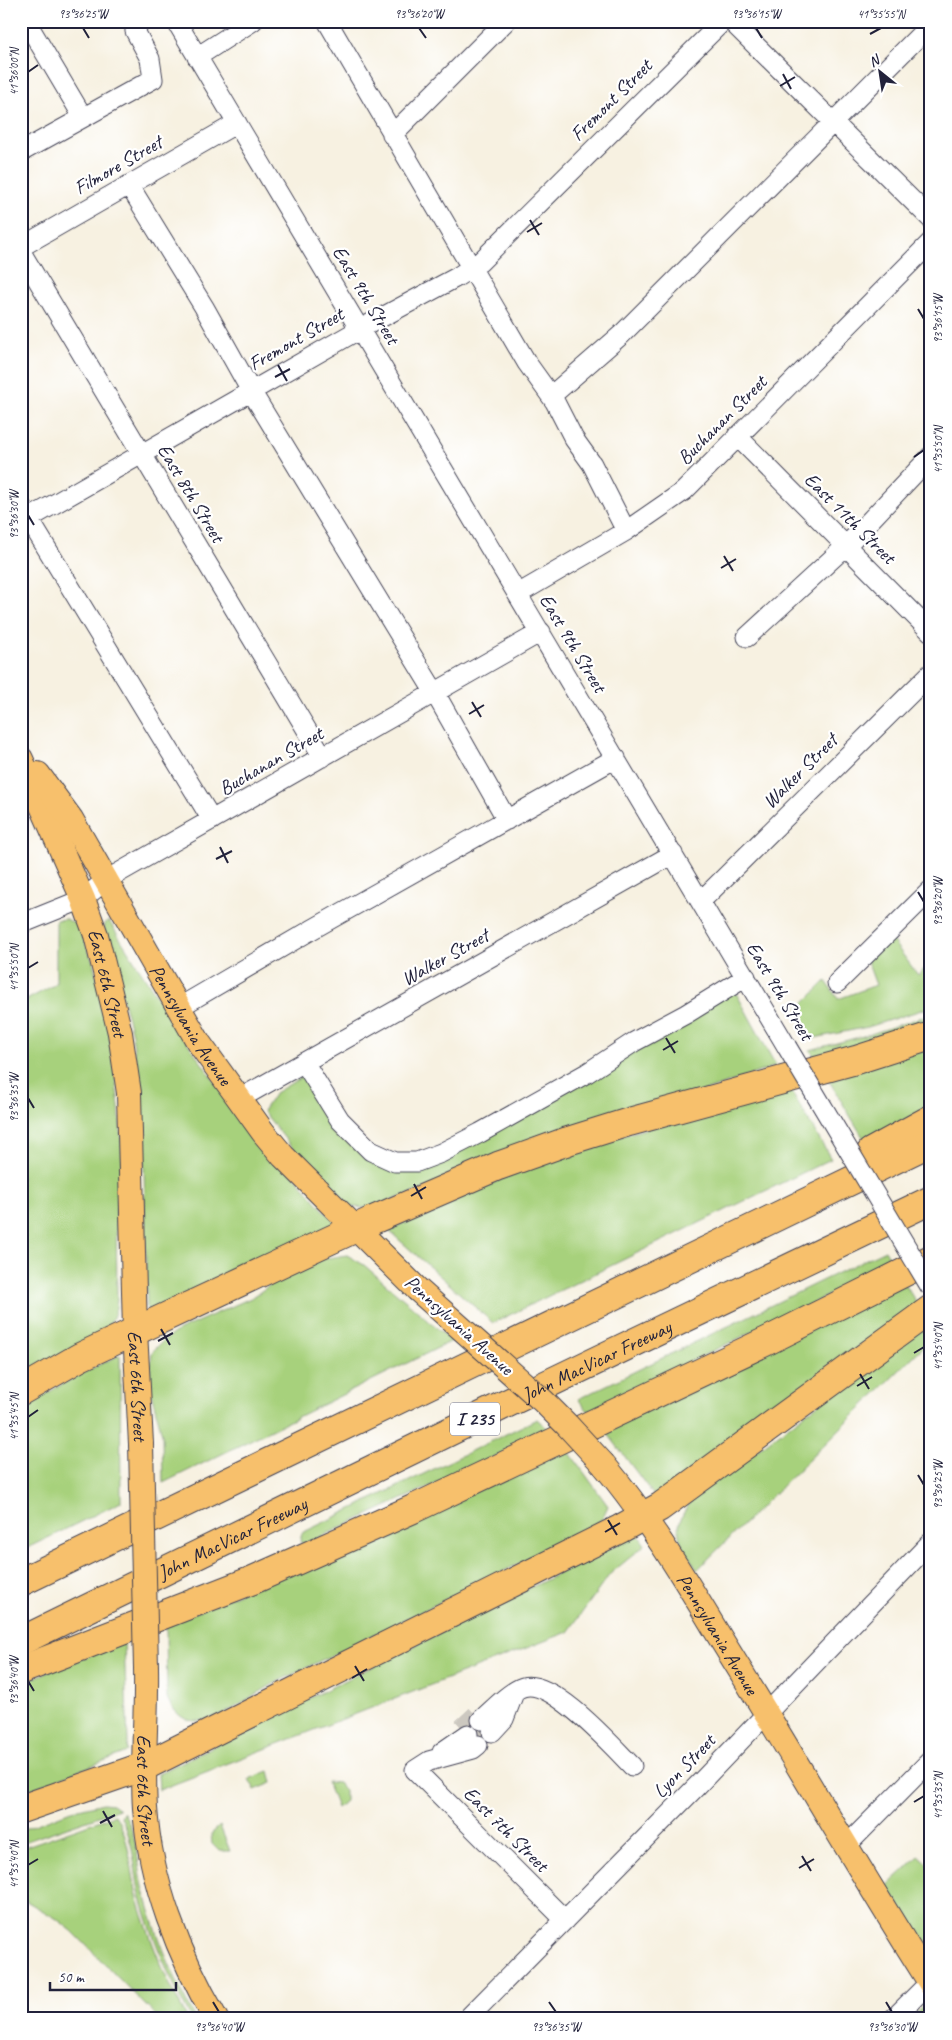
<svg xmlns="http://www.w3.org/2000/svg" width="952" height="2040" viewBox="0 0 952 2040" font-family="Caveat,sans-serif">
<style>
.green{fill:#a7d17c;stroke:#647a5c}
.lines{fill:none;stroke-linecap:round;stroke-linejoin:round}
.minor-tunnel{stroke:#ccc8c0;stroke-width:19;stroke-dasharray:19 9;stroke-linecap:butt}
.minor-casing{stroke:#424154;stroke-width:21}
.major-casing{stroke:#424154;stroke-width:26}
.highway-casing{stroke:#424154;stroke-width:30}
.minor{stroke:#fff;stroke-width:19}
.major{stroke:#f7c06c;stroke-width:24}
.highway{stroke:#f7c06c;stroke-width:28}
.minor-bridge-casing{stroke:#424154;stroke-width:21;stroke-linecap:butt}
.major-bridge-casing{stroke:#424154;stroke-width:26;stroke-linecap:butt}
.minor-bridge{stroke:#fff;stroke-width:19}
.major-bridge{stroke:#f7c06c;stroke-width:24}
.ticks{fill:none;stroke:#22223b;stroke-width:2}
.labels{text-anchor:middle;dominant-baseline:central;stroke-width:4.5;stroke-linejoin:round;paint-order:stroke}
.shield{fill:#fff;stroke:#646476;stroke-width:1}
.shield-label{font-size:19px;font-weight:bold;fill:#22223b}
.street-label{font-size:20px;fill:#22223b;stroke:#fff}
.neatline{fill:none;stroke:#22223b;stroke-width:2}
.ticks-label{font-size:12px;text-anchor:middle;fill:#22223b}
</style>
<rect width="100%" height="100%" fill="#fff"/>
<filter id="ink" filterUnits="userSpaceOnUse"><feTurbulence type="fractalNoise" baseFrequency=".02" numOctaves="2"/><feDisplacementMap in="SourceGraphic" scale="10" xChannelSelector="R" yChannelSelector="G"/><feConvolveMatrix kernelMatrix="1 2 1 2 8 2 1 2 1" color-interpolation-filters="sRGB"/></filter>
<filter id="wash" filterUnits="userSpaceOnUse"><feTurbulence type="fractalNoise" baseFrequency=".0096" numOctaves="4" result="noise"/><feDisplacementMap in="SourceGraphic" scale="20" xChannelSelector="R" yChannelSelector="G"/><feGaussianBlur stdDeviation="1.12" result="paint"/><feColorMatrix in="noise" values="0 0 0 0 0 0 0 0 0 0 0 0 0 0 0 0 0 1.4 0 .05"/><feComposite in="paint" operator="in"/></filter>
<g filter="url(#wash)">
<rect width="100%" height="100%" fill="#f7f1e1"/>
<path class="green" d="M66 919 78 925 93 962 109 1028 119 1106 123 1170 116 1210 117 1300C116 1313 112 1323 102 1333L21 1377V1003L56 984V920Z
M109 921 175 1025 220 1089 334 1222 332 1227 149 1311 147 1309 143 1115 132 1034 104 929 105 923Z
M891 939 918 975 931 963V1007L868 1027 805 1040 799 1008 826 981 838 999 876 985 867 961Z
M735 991 776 1066 369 1208 351 1207 343 1201 290 1145 263 1111 275 1093 305 1075 347 1138 368 1160 399 1170Z
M931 1014V1023L816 1059 810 1050 871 1034Z
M931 1045V1108L864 1139 828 1079Z
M789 1087 831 1159 493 1323 388 1230 513 1174 580 1148Z
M885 1250 893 1264 588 1411 578 1399Z
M347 1255 364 1265 452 1341 163 1483 162 1434 149 1384 152 1352 163 1341 179 1330 253 1297 284 1275 321 1259Z
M905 1284 917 1304 655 1497 605 1430Z
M928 1322 931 1327V1339L697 1570C678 1538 669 1532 693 1498Z
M120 1355 121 1502 21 1551V1411C52 1388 86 1371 120 1355Z
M537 1419 550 1431 305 1544 300 1542 302 1533Z
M565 1446 608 1506 602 1519 592 1528C488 1579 383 1630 279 1681 255 1693 221 1722 195 1721 181 1721 172 1709 167 1698L166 1626Z
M638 1534 645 1545 610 1574 568 1632 159 1790 158 1774Z
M124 1642 128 1742 127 1752 21 1793V1683Z
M269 1771 272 1783 255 1790 249 1779Z
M327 1782 338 1783 345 1790V1801L337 1808Z
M103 1803 112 1804 119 1809 21 1843V1830L71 1811Z
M123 1812C139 1836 137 1868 145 1894 157 1938 174 1979 196 2019H192C170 1980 152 1938 140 1895 134 1870 134 1840 121 1817Z
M115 1815C130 1836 131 1873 138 1899 150 1940 166 1982 188 2019H159L72 1931 57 1919 21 1898V1848Z
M220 1826 230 1851H219L212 1844 211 1834Z
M919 1856 931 1867V1947L921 1940 887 1886Z
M931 1998V2019H911Z"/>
</g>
<g filter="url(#ink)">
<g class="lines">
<path class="minor-tunnel" d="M462 1728 476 1715
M473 1740 487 1726"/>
<defs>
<path id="minor" d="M26 21 83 117
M176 21 787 1047
M327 21 527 363 555 402 574 439 592 464 626 531
M731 21 931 219
M197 57 253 21
M392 135 506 21
M21 152 153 79 150 59 135 31 140 21
M129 185 204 307 251 391 435 693 507 820
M21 247 237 123
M21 252 323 757
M551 396 621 335 931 24
M737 436 931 632
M21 506 212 820
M21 523 360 329 457 277 480 262 723 21
M518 594 626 531 684 491 931 242
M747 637 846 546 931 456
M701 901 931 673
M21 924 83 899 106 880 541 632
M837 983 931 890
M178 1008 313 929 616 758
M304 1062 340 1120 371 1151 395 1162H417L441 1153 480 1133 587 1073 634 1042 686 1014 746 977
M239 1099 673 854
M481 1720C491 1711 510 1691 523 1687 552 1678 612 1746 632 1766
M492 1732 504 1719 514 1693
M478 1745 473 1749 429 1761 415 1770 565 1920
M442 1752 468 1734
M847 1845 931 1760
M467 2019 697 1786 931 1542
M893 2019 931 1981"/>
<g id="major">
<path id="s1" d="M21 759 83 899 96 935 120 1033 129 1093 135 1331 141 1444"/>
<path id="s2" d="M38 774 71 819 199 1043 263 1132 283 1156 417 1289"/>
<path id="s3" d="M604 1465C650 1520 687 1583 724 1644 794 1757 860 1872 931 1984"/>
<path id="s4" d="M146 1668C147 1714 142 1761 145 1808 150 1882 179 1956 216 2019"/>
</g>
<g id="highway">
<path d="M871 1152 931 1119"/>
<path d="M21 1391 80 1357 373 1220 498 1166 568 1141 629 1122 856 1060 931 1036"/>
<path d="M21 1582 931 1142"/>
<path id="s5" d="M21 1641 508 1403 931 1200"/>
<path d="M21 1670 253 1580 413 1509 769 1340 931 1259"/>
<path d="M21 1809 145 1766 620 1529 660 1507 931 1309"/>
</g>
</defs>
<use href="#minor" class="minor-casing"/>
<use href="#major" class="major-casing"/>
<use href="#highway" class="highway-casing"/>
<use href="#minor" class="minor"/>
<use href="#major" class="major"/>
<use href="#highway" class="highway"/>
<defs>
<path id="minor-bridge" d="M787 1047 931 1288"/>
<path id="major-bridge" d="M417 1289 543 1401 567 1425 604 1465
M141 1444 146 1668"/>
</defs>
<use href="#minor-bridge" class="minor-bridge-casing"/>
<use href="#major-bridge" class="major-bridge-casing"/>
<use href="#minor-bridge" class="minor-bridge"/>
<use href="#major-bridge" class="major-bridge"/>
</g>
</g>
<path class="ticks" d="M83 28 89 38M419 28 426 38M756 28 762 38M870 34 881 28M28 72 38 65M783 74 791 89M780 86 795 77M530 220 539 235M527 232 542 223M918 309 924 319M278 365 287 381M275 377 290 369M914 457 924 450M28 515 34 525M724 556 733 571M721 568 736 559M472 702 481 717M469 714 484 705M220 847 228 863M216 859 232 851M918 892 924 902M28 968 38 962M666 1038 675 1053M663 1050 678 1041M28 1098 34 1108M414 1184 422 1199M411 1196 426 1187M161 1329 170 1345M158 1341 173 1333M914 1353 924 1347M860 1374 869 1389M857 1386 872 1377M28 1417 38 1410M918 1475 924 1485M608 1520 617 1535M605 1532 620 1523M355 1666 364 1681M352 1678 367 1669M28 1681 34 1691M914 1802 924 1796M103 1811 112 1827M100 1823 115 1815M802 1856 811 1871M28 1865 38 1859M799 1868 814 1859M213 2002 219 2012M549 2002 556 2012M886 2002 892 2012"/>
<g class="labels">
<rect class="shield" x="450" y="1402.5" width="50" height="33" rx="4"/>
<g class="shield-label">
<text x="475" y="1419">I 235</text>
</g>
<g class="street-label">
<text transform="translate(611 100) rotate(-45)">Fremont Street</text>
<text transform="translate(118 165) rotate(-30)">Filmore Street</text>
<text transform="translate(366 295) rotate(59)">East 9th Street</text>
<text transform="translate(296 339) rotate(-30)">Fremont Street</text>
<text transform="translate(722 420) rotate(-45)">Buchanan Street</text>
<text transform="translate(191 493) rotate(59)">East 8th Street</text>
<text transform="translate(850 518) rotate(45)">East 11th Street</text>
<text transform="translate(573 643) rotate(59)">East 9th Street</text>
<text transform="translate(271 761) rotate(-30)">Buchanan Street</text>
<text transform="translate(800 771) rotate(-45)">Walker Street</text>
<text transform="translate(445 957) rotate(-29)">Walker Street</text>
<text stroke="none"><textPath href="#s1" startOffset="241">East 6th Street</textPath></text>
<text transform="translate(780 991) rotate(59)">East 9th Street</text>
<text stroke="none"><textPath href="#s2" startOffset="294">Pennsylvania Avenue</textPath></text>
<text transform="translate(459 1325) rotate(42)">Pennsylvania Avenue</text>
<text stroke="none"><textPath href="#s5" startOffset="640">John MacVicar Freeway</textPath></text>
<text stroke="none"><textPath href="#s1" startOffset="646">East 6th Street</textPath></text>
<text stroke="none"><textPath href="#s5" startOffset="235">John MacVicar Freeway</textPath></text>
<text stroke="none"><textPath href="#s3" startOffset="204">Pennsylvania Avenue</textPath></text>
<text transform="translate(684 1766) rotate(-46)">Lyon Street</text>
<text stroke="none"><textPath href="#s4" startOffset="122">East 6th Street</textPath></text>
<text transform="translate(506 1829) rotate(45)">East 7th Street</text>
</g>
</g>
<rect width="952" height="2040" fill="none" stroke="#fff" stroke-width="55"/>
<g transform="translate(880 72) rotate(330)" stroke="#ffffff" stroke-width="4" paint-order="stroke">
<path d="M0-4L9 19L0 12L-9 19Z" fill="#22223b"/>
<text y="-8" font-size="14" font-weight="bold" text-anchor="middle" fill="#22223b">N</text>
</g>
<path d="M50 1982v8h126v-8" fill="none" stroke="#22223b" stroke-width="2.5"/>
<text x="58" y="1982" font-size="15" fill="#22223b" stroke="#ffffff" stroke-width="4" paint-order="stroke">50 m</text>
<rect x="28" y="28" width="896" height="1984" class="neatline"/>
<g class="ticks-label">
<text x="83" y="18">93°36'25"W</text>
<text x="419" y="18">93°36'20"W</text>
<text x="756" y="18">93°36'15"W</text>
<text x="881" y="18">41°35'55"N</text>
<text transform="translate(14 72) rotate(-90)" y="4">41°36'00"N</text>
<text transform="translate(938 319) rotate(-90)" y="4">93°36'15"W</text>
<text transform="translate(938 450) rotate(-90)" y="4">41°35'50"N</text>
<text transform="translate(14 515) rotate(-90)" y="4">93°36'30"W</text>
<text transform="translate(938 902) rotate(-90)" y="4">93°36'20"W</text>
<text transform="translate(14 968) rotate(-90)" y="4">41°35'50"N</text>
<text transform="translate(14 1098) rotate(-90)" y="4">93°36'35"W</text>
<text transform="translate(938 1347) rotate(-90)" y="4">41°35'40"N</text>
<text transform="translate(14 1417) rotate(-90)" y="4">41°35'45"N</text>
<text transform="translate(938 1485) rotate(-90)" y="4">93°36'25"W</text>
<text transform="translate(14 1681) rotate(-90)" y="4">93°36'40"W</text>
<text transform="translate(938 1796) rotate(-90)" y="4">41°35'35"N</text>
<text transform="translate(14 1865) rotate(-90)" y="4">41°35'40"N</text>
<text x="219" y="2031">93°36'40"W</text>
<text x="556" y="2031">93°36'35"W</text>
<text x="892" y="2031">93°36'30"W</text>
</g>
</svg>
